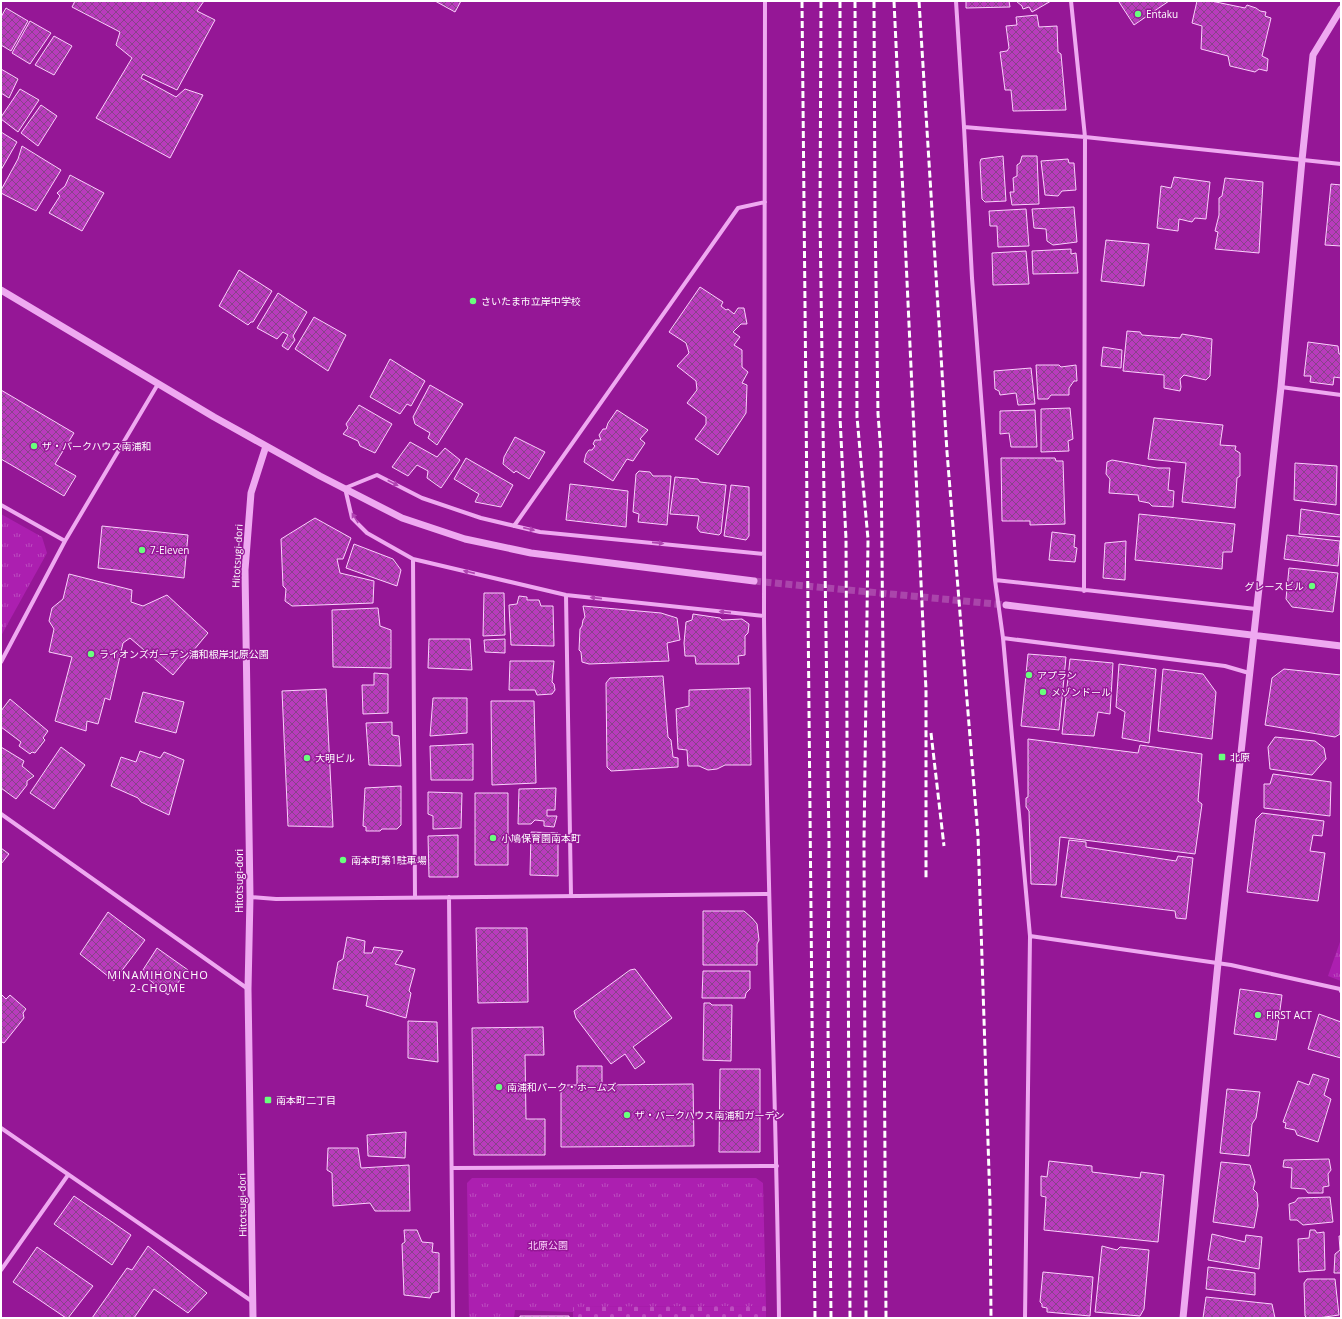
<svg xmlns="http://www.w3.org/2000/svg" width="1342" height="1319" viewBox="0 0 1342 1319" font-family="'Open Sans','Noto Sans JP',sans-serif">
<style>
.grass{fill:url(#grass-tufts)}
.cemetery{fill:url(#cemetery-stones)}
.building{fill:url(#building-cross-hatch);stroke:#fbd0fc}
.lines{fill:none;stroke-linecap:round;stroke-linejoin:round}
.tertiary-tunnel{stroke:#aa45ab;stroke-width:7;stroke-dasharray:7 3.5;stroke-linecap:butt}
.minor{stroke:#efa9f1;stroke-width:4}
.tertiary{stroke:#efa9f1;stroke-width:7}
.rail{stroke:#fff;stroke-width:3;stroke-dasharray:7 3;stroke-linecap:butt}
.oneway{fill:#b043b1}
.poi-dot{fill:#69ff7d;stroke:#951796;stroke-width:1.5}
.labels{text-anchor:middle;dominant-baseline:central;stroke-width:3;stroke-linejoin:round;paint-order:stroke}
.poi-label{font-size:10px;fill:#fff;stroke:#951796;text-anchor:start}
.street-label{font-size:10px;fill:#fff;stroke:#951796}
.park-label{font-size:10px;fill:#fbd0fc;stroke:#951796}
.neighbourhood-label{font-size:11px;letter-spacing:1px;fill:#fff;stroke:#951796}
</style>
<defs>
<pattern id="grass-tufts" width="24" height="20" patternUnits="userSpaceOnUse"><rect width="24" height="20" fill="#ac1fb0"/><path d="M3 7l-1-3M5 7V3M7 7l1-3M15 17l-1-3M17 17v-4M19 17l1-3" fill="none" stroke="#bd4cc0"/></pattern>
<pattern id="cemetery-stones" width="16" height="16" patternUnits="userSpaceOnUse"><rect width="16" height="16" fill="#ac1fb0"/><path d="M2 7V4a2 2 0 0 1 4 0v3zM10 15v-3a2 2 0 0 1 4 0v3z" fill="#bd4cc0"/></pattern>
<pattern id="building-cross-hatch" width="8" height="8" patternUnits="userSpaceOnUse"><rect width="8" height="8" fill="#b93bbc"/><path d="M0 0l8 8M0 8l8-8" fill="none" stroke="#88438a"/></pattern>
</defs>
<rect width="100%" height="100%" fill="#951796"/>
<path class="grass" d="M1 514 42 537 47 553 1 636Z
M1341 939V981L1328 976Z
M472 1178H756L763 1183 766 1306 573 1307V1312L515 1310 514 1318H469L467 1183Z"/>
<path class="cemetery" d="M766 1306V1318H573V1307Z"/>
<path class="building" d="M75 1H204L197 11 215 20 177 90 143 74 141 78 176 97 185 89 203 95 170 158 96 118 132 58 116 45 120 32 72 7Z
M435 1H461L455 12Z
M966 1H1009L1010 7 966 8Z
M1016 1H1051L1032 12 1029 7 1023 9 1022 6Z
M1121 1H1169L1134 25 1119 2Z
M1197 1H1211L1245 8 1247 5 1256 8 1260 11 1266 12 1265 16 1271 18 1262 56 1268 59 1267 71 1259 69 1255 72 1230 66 1228 56 1201 49 1202 26 1192 23Z
M6 8 28 21 11 51 1 45V17Z
M1037 15 1039 27 1057 26 1058 52 1061 54 1066 110 1013 111 1011 90H1005L1000 52 1007 51 1009 48 1006 26 1017 25 1016 17Z
M30 21 51 33 30 64 12 53Z
M54 36 72 46 54 75 35 65Z
M1 69 18 79 9 98 1 93Z
M20 89 39 100 18 132 1 119V117Z
M41 105 57 116 38 146 21 133Z
M1 132 17 142 1 170Z
M22 146 61 170 36 211 1 193V190L18 159Z
M1003 156 1006 201 985 202 982 199 980 162 981 159Z
M1022 156H1037L1039 204 1012 205 1010 192H1014L1013 178 1017 176V165L1020 163Z
M1068 159 1069 163H1074L1076 190 1062 191 1058 196 1045 195 1041 161Z
M70 175 104 193 82 231 49 213 60 196 57 193 65 186Z
M1174 177 1210 182 1206 219 1195 218 1192 222 1179 219 1178 231 1157 228 1161 186 1171 188Z
M1225 178 1263 182 1259 253 1215 249 1218 232 1215 231 1219 215V198L1222 196Z
M1331 184 1341 185V246L1325 245Z
M1074 207 1077 242 1053 245 1047 241 1046 229 1034 228 1032 209Z
M1026 209 1029 246 998 247 997 226H990L989 211Z
M1106 240 1149 244 1144 286 1101 281Z
M1071 249V254L1076 253 1078 273 1033 274 1032 251Z
M1026 251 1029 284 993 285 992 253Z
M239 270 272 291 253 322H251L248 325 219 306Z
M700 287 723 302 721 306 726 310 728 309 734 314 738 308H744L747 324H741L733 332 740 337 734 345 742 350V367L748 372 742 383 747 385 746 413 718 455 695 439 706 424V417L687 403 697 390 696 381 677 366 689 353 686 343 669 332Z
M278 293 307 312 293 336 295 340 288 350 282 346 288 335 283 332 277 339 257 328Z
M314 317 346 335 328 371 295 349Z
M1127 331 1140 332 1142 335 1180 338 1182 334 1212 339 1210 376 1206 380 1184 375 1180 379 1181 387 1180 391 1164 388V375L1123 371Z
M1308 342 1338 346 1339 354H1341V378L1334 377 1333 385 1310 382 1311 376H1304Z
M1103 347 1122 350 1121 368 1101 366Z
M390 359 425 381 411 406 407 404 400 414 370 397Z
M1036 365H1059L1061 367 1076 365 1077 381H1074L1069 388V395H1051L1048 399H1038Z
M1031 368 1035 404 1018 405 1016 393 1000 395 999 391 995 389 994 371Z
M430 385 463 404 437 445 428 438 430 433 415 424 413 417Z
M1 390 74 433 55 464 76 476 64 496 1 459Z
M359 405 392 424 375 453 360 446 358 441 343 434 348 428 346 424Z
M1070 408 1073 439 1068 441 1069 451 1041 452V409Z
M617 410 648 430 640 439 645 443 633 461 627 459 613 481 584 462 586 454 589 450H592L595 446 593 444 595 440H601L599 435 603 429H606L608 423Z
M1035 410 1037 447H1011L1009 433 1000 434V411Z
M1154 418 1223 425 1220 445 1236 446 1235 450 1240 453V476L1237 478 1235 508 1182 502 1186 463 1148 459Z
M515 437 545 452 529 479 516 471 514 473 503 464 504 457Z
M410 442 437 457 445 448 460 460 441 488 427 478 428 471 417 465 408 476 392 467Z
M466 458 513 485 501 507 475 502 479 494 454 479Z
M1001 458H1055L1056 461H1063L1065 524 1030 525V521H1002Z
M1112 460 1157 468H1170L1168 490 1174 491 1173 507 1152 506 1149 503 1139 501 1138 495 1109 493 1110 479 1106 474 1107 462Z
M1295 463 1337 466 1336 505 1294 500Z
M639 471 650 472 653 476H671L667 525 638 522 639 514 633 512 636 474Z
M675 477 698 479 700 482 726 485 721 533 719 535 700 532 697 528 699 516 670 514Z
M570 484 628 491 626 527 566 520Z
M731 485 749 487V536L746 540 724 536Z
M1301 509 1341 515V537L1299 534Z
M1139 514 1235 524 1232 552H1223L1222 569 1135 560Z
M315 518 351 538 343 559H337L340 573 374 581 373 603 292 606 285 601 286 589 283 586 281 539Z
M102 526 188 535 184 578 98 568Z
M1052 532 1075 535 1074 547 1077 548 1075 562 1049 560Z
M1287 535 1340 541 1338 566 1284 559Z
M1126 541 1125 580 1103 578 1105 543Z
M354 544 393 559 401 570 397 586 346 568Z
M1289 568 1338 573 1333 612 1292 607 1286 599Z
M69 574 132 590 131 602 143 606 167 595 208 633 173 675 130 638 123 643 110 700 105 698 98 724 87 721 86 731 55 721 72 657 49 652 54 629 49 621 52 608 63 599Z
M484 593H504L505 635 483 636Z
M519 596 527 597V600H539L541 606H553L554 646 511 645 509 605 517 604Z
M583 606 661 613 677 618 680 640 667 643 669 661 589 664 582 662 581 652 579 650 580 629 582 626 583 620 585 617Z
M378 608 380 626 391 630V668L333 667 332 610Z
M693 614 720 618 722 620 742 619 749 624 748 633 745 636V655L738 656 739 664H696L695 656H685L684 643 686 622 692 620Z
M429 639H470L472 670 428 668Z
M505 639V653L485 652 484 640Z
M1028 654 1066 657 1059 730 1021 726Z
M1070 659 1113 663 1110 714 1098 712 1094 736 1062 734Z
M510 661H554L552 682 554 684 555 690 552 694 537 695 535 690H509Z
M1119 664 1156 669 1149 743 1122 738 1125 712 1116 707Z
M1163 669 1203 674 1216 692 1212 739 1158 731Z
M1284 669 1341 675 1340 734 1335 737 1265 725 1272 678Z
M374 673 388 674V713L363 714 362 685H374Z
M663 676 668 737 671 740 673 757 678 758V767L611 771 607 767 606 683 610 678Z
M750 688 751 765H725L717 769 708 770 699 766H688L687 750 678 749 676 709 689 706V690Z
M326 689 333 827 288 826 282 691Z
M143 692 184 702 176 733 135 722Z
M433 698H467V733L430 736Z
M10 699 48 731 43 738 45 740 35 753 32 752 30 754 19 746 21 742 1 727V711Z
M491 701H534L536 783 492 785Z
M392 722V735L399 736 401 766 369 765 366 723Z
M1275 737 1315 741 1324 748 1326 759 1312 775 1270 769 1268 747Z
M1028 739 1138 753 1140 745 1202 754 1198 801 1202 804 1195 854 1060 837 1056 885 1031 884 1029 811 1026 807V798L1028 797Z
M473 744V780H431L430 746Z
M1 747 24 761 22 766 34 776 27 781V785L16 799 1 788Z
M61 747 85 765 54 809 30 793Z
M140 751 160 758 164 752 184 760 169 815 141 802 138 798 111 786 121 757 136 762Z
M1273 774 1331 782 1330 816 1264 808V784H1270Z
M401 786V825L397 829H382L380 831H366V827L363 826 365 788Z
M556 788 555 810H547V816H557L554 827 544 826V821L535 820 531 824H518L519 789Z
M428 792 462 793 461 828 433 829V816L428 814Z
M475 793H508V865H475Z
M1262 813 1324 821 1322 836 1313 835 1310 851 1325 853 1318 901 1247 892 1256 819Z
M531 832 558 833V876L530 875Z
M458 835V877H429L428 836Z
M1069 840 1086 842V847L1176 861 1178 856 1193 858 1186 919 1176 918 1175 911 1061 897Z
M1 848 9 854 1 864Z
M703 911H744L752 918 757 924 759 940 757 944V965H703Z
M108 912 145 940 114 981 80 954Z
M476 928H527L528 1002 478 1003Z
M347 937 365 941 364 953H372L374 947 403 951 395 964 415 969 409 991 411 993 406 1018 366 1006 368 996 333 989 338 962 343 959Z
M157 948 188 970 168 995 141 973Z
M635 969 672 1018 633 1047 645 1062 635 1069 625 1054 611 1064 576 1018 574 1011 630 970Z
M703 971H750V989L746 993 745 998H702Z
M1240 989 1282 995 1276 1040 1234 1034Z
M1 994 6 999 10 995 26 1009 23 1013 24 1018 4 1043 2 1042 1 1044Z
M704 1003H710L712 1005H732L731 1061 703 1060Z
M1319 1014 1341 1022V1058L1308 1049Z
M408 1021 437 1022 438 1062 408 1058Z
M543 1027 544 1055H525L526 1119H545V1155H474L472 1028Z
M577 1066H602V1085L693 1084 694 1146 561 1147V1085H577Z
M720 1069H760V1152H719Z
M1313 1074 1329 1079 1324 1095 1331 1099 1318 1142 1297 1135 1295 1130 1285 1128 1286 1123 1283 1122 1298 1081 1309 1085Z
M1227 1089 1260 1092 1256 1118 1252 1124 1249 1156 1220 1153Z
M406 1132 405 1158 368 1156 367 1135Z
M328 1148H358L361 1168 409 1165 410 1211H375L370 1203 333 1206 332 1173 327 1170Z
M1329 1159 1331 1170 1328 1174 1329 1186 1323 1187V1193H1308L1305 1189 1291 1188 1292 1168 1283 1167 1284 1160Z
M1049 1161 1092 1166V1172L1140 1178 1141 1172 1164 1175 1158 1242 1044 1230 1046 1197 1041 1196V1176L1047 1177Z
M1221 1162 1250 1165 1255 1182 1253 1189 1257 1193 1258 1206 1254 1228 1213 1222Z
M74 1196 131 1235 112 1265 54 1224Z
M1330 1197 1333 1222 1303 1225 1297 1220H1290L1289 1204 1295 1202 1298 1198Z
M404 1230H417L422 1242 433 1243 432 1252 439 1253V1292L432 1293 430 1298 404 1295 402 1244 405 1242Z
M1310 1230H1315L1317 1233 1324 1232 1325 1270 1299 1272 1298 1239 1309 1238Z
M1212 1234 1245 1242 1246 1235 1262 1237 1259 1269 1208 1260Z
M1339 1236H1341V1273H1334L1335 1254 1340 1250Z
M148 1246 207 1293 188 1313 154 1289 134 1318H92L127 1268 132 1270Z
M1102 1246 1117 1250 1120 1247 1149 1250 1144 1309 1140 1316 1095 1312Z
M37 1247 93 1286 68 1318H66L13 1282Z
M1208 1267 1255 1273V1295L1206 1289Z
M1043 1272 1093 1277 1090 1316 1047 1312V1308L1042 1307V1304L1040 1302Z
M1307 1279H1335L1339 1315 1318 1318H1307L1305 1316 1304 1283Z
M1206 1297 1272 1304 1275 1318H1203Z
M520 1316H569V1318H520Z"/>
<g class="lines">
<path class="tertiary-tunnel" d="M754 581 1006 605"/>
<path class="minor" d="M765 1C765 206 763 411 764 617 766 850 776 1084 779 1318
M956 1 964 127 972 278 995 580 1003 638 1030 936 1025 1318
M1071 1 1085 137 1084 591
M964 127 1085 137 1341 164
M1281 387 1341 395
M1 505 65 541
M514 526 738 208 765 202
M764 554 540 532 481 518 422 498 377 475 345 488 352 518 367 533 413 559 566 595 764 616
M413 559 415 897
M995 580 1256 609
M566 595 571 896
M1003 638 1225 666 1249 673
M1 662 65 541 158 384
M1 814 248 989
M250 897 276 899 769 894
M449 897 453 1318
M1030 936 1231 965 1340 989 1341 991
M1 1128 253 1302
M452 1168 777 1166
M1 1270 68 1175"/>
<path class="tertiary" d="M1 290 214 417 320 476 402 518 465 539 531 553 754 581
M1006 605 1341 646
M253 1318 248 989 250 897 245 570 251 493 266 446
M1183 1318 1218 963 1281 387 1302 160 1313 55 1341 9"/>
<path class="rail" d="M802 1 815 1318
M821 1 820 217 829 844 828 1025 831 1318
M840 1V417L846 539 850 1318
M855 1 857 417 868 539 864 842 866 1318
M874 1 875 215 878 414 881 452 884 761 883 845 886 1318
M894 1 926 690V880
M919 1 947 452 978 836 990 1203 991 1318
M931 733 944 846"/>
</g>
<defs><path id="oneway-solid" d="M-6-.8H1V-3.2L6.5 0L1 3.2V.8H-6Z"/></defs>
<g class="oneway">
<use href="#oneway-solid" transform="translate(393 483) rotate(27)"/>
<use href="#oneway-solid" transform="translate(355 518) rotate(-122)"/>
<use href="#oneway-solid" transform="translate(529 529) rotate(13)"/>
<use href="#oneway-solid" transform="translate(658 543) rotate(6)"/>
<use href="#oneway-solid" transform="translate(469 572) rotate(-167)"/>
<use href="#oneway-solid" transform="translate(596 598) rotate(-174)"/>
<use href="#oneway-solid" transform="translate(725 612) rotate(-174)"/>
</g>
<g class="poi-dot">
<circle cx="1138" cy="14" r="4"/>
<circle cx="473" cy="301" r="4"/>
<circle cx="34" cy="446" r="4"/>
<circle cx="142" cy="550" r="4"/>
<circle cx="1312" cy="586" r="4"/>
<circle cx="91" cy="654" r="4"/>
<circle cx="1029" cy="675" r="4"/>
<circle cx="1043" cy="692" r="4"/>
<rect x="1218" y="753" width="8" height="8" rx="2"/>
<circle cx="307" cy="758" r="4"/>
<circle cx="493" cy="838" r="4"/>
<circle cx="343" cy="860" r="4"/>
<circle cx="1258" cy="1015" r="4"/>
<circle cx="499" cy="1087" r="4"/>
<rect x="264" y="1096" width="8" height="8" rx="2"/>
<circle cx="627" cy="1115" r="4"/>
</g>
<g class="labels">
<g class="poi-label">
<text x="1146" y="14">Entaku</text>
<text x="481" y="301">さいたま市立岸中学校</text>
<text x="42" y="446">ザ・パークハウス南浦和</text>
<text x="150" y="550">7-Eleven</text>
<text x="1304" y="586" text-anchor="end">グレースビル</text>
<text x="99" y="654">ライオンズガーデン浦和根岸北原公園</text>
<text x="1037" y="675">アプラン</text>
<text x="1051" y="692">メゾンドール</text>
<text x="1230" y="757">北原</text>
<text x="315" y="758">大明ビル</text>
<text x="501" y="838">小鳩保育園南本町</text>
<text x="351" y="860">南本町第1駐車場</text>
<text x="1266" y="1015">FIRST ACT</text>
<text x="507" y="1087">南浦和パーク・ホームズ</text>
<text x="276" y="1100">南本町二丁目</text>
<text x="635" y="1115">ザ・パークハウス南浦和ガーデン</text>
</g>
<g class="street-label">
<text transform="translate(237 556) rotate(-87)">Hitotsugi-dori</text>
<text transform="translate(239 881) rotate(-90)">Hitotsugi-dori</text>
<text transform="translate(242 1205) rotate(-91)">Hitotsugi-dori</text>
</g>
<g class="park-label">
<text x="548" y="1245">北原公園</text>
</g>
<g class="neighbourhood-label">
<text x="158" y="974">MINAMIHONCHO<tspan x="158" dy="13">2-CHOME</tspan></text>
</g>
</g>
<rect width="1342" height="1319" fill="none" stroke="#ffffff" stroke-width="4"/>
</svg>
